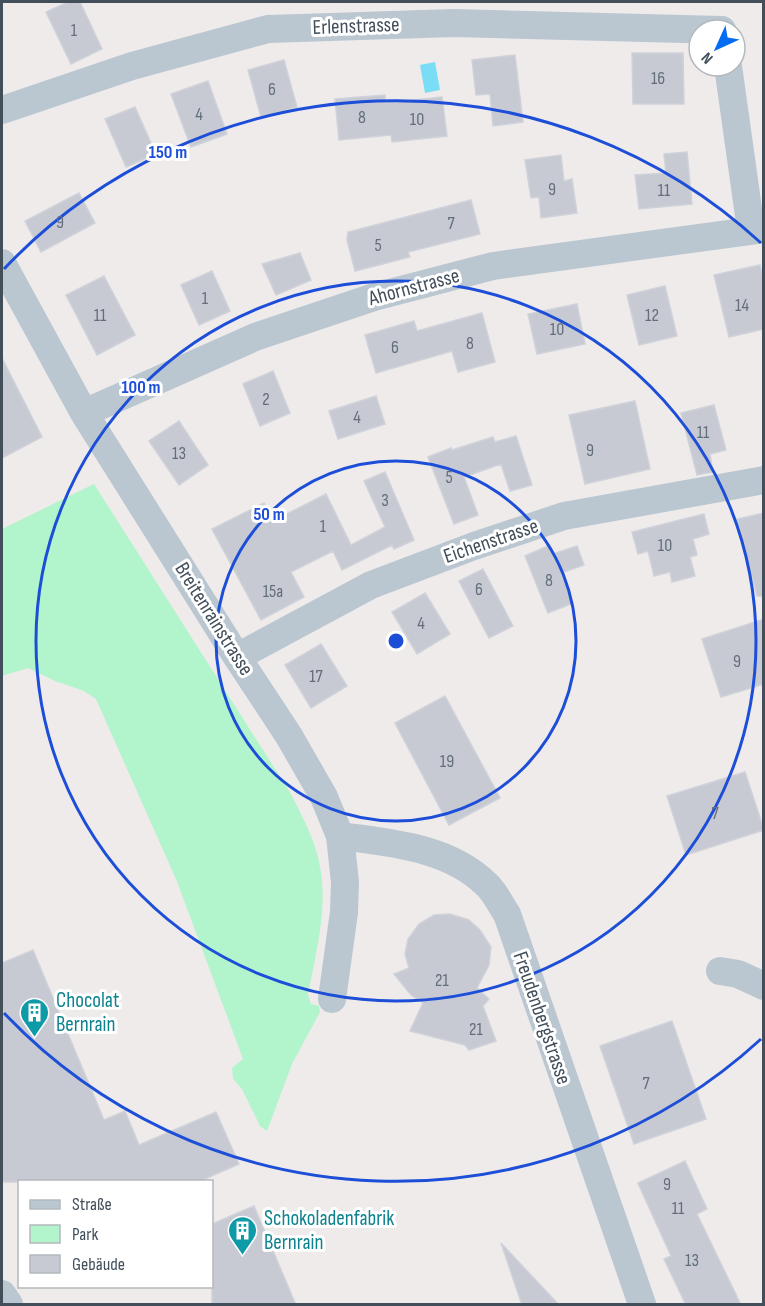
<svg xmlns="http://www.w3.org/2000/svg" width="765" height="1306" viewBox="0 0 765 1306" font-family="'Sofia Sans Condensed',sans-serif">
<style>
.green{fill:#b2f4cb}
.water{fill:#7addf6}
.building{fill:#c7cad3;stroke:#cfd2d9;stroke-width:1.5}
.lines{fill:none;stroke-linecap:round;stroke-linejoin:round}
.street{stroke:#bac7d1;stroke-width:28}
.ring{fill:none;stroke:#1d4ed8;stroke-width:3}
.labels{text-anchor:middle;dominant-baseline:central;stroke-width:6;stroke-linejoin:round;paint-order:stroke}
.number-label{font-size:18px;fill:#636e79}
.street-label{font-size:21px;fill:#424f5b;stroke:#fff}
.culture-label{font-size:21px;fill:#0d838f;stroke:#fff;text-anchor:start}
.centre{fill:#1d4ed8;stroke:#fff;stroke-width:3}
.ring-label{font-size:18px;text-anchor:middle;font-weight:bold;fill:#1d4ed8;stroke:#fff;stroke-width:6;stroke-linejoin:round;paint-order:stroke}
</style>
<rect width="100%" height="100%" fill="#efebeb"/>
<path class="green" d="M94 484 291 794C302 816 314 838 319 862 329 906 316 951 308 995L311 1004 319 1006 320 1012 292 1064 267 1131 260 1126 242 1089 233 1079 232 1068 243 1059 176 879 96 699 84 691 55 681 28 668 2 676V529Z"/>
<path class="water" d="M435 62 440 90 425 93 420 65Z"/>
<path class="building" d="M68 2H80L102 49 71 64 46 12Z
M632 53H683L684 104H633Z
M515 55 523 122 493 126 490 94 476 95 472 60Z
M284 60 297 107 261 117 248 70Z
M208 81 227 134 191 147 171 94Z
M385 95V103L442 97 447 136 392 142 391 135 339 140 335 99Z
M135 107 156 154 126 167 105 119Z
M687 152 692 204 639 209 635 175 666 173 664 154Z
M561 155 564 181 572 179 577 213 541 218 539 197 531 198 525 160Z
M79 193 95 223 41 252 25 221Z
M471 200 480 234 408 252 410 257 355 271 347 240 348 232Z
M300 253 311 280 276 295 262 264Z
M760 265 764 282V329L729 337 714 275Z
M212 271 230 311 199 325 181 285Z
M104 276 135 335 97 355 66 295Z
M665 286 677 336 639 345 627 295Z
M577 304 585 344 537 354 528 314Z
M482 313 495 362 458 372 452 351 376 373 365 335 414 321 417 331Z
M2 358 42 437 2 458Z
M273 371 290 413 260 426 243 384Z
M376 396 385 424 338 439 329 411Z
M635 401 650 469 585 484 569 415Z
M714 405 726 450 710 454 713 472 697 475 681 413Z
M179 421 208 465 179 485 149 441Z
M516 436 532 485 510 491 501 464 464 477 478 515 454 524 428 457 451 448 452 450 493 437 495 442Z
M385 472 414 540 394 549 392 545 342 570 333 551 291 572 304 597 261 620 212 529 264 503 273 521 326 494 351 545 385 527 364 481Z
M764 513V596H757L737 519Z
M704 514 709 534 693 539 697 555 690 557 695 576 672 582 670 572 654 576 648 551 638 554 632 532Z
M550 545 553 554 577 546 584 565 561 573 573 603 548 613 525 556Z
M483 569 513 626 489 638 459 581Z
M425 593 450 634 417 654 392 612Z
M764 619V684L721 697 702 639Z
M321 644 347 686 311 708 285 665Z
M445 696 500 798 449 825 395 723Z
M745 772 764 830 686 855 667 796Z
M450 914 469 920 480 930 491 947 489 965 477 988 489 999 483 1006 496 1041 469 1050 465 1045 410 1031 423 1003 411 995 394 974 409 968 405 954 408 939 419 924 434 915Z
M33 950 104 1120 125 1111 139 1145 216 1112 239 1164 198 1182H2V963Z
M672 1021 706 1119 634 1144 600 1046Z
M685 1161 707 1209 697 1214 741 1305H686L664 1259 671 1256 638 1183Z
M254 1206 296 1305H212V1224Z
M501 1243 559 1305H522Z"/>
<g class="lines">
<path class="street" d="M728 66 751 230
M2 110 132 66 268 29 454 23 722 30
M2 263 84 413 237 657 289 736 324 797 340 836 345 882 344 912 332 999
M84 413 255 337 374 297 493 266 764 229
M237 657 371 585 474 546 564 516 764 480
M340 836C391 843 448 847 486 884 495 892 500 904 507 914L642 1304
M720 971 738 974 764 986
M2 1294 9 1304"/>
</g>
<g class="ring">
<circle cx="396" cy="641" r="180"/>
<circle cx="396" cy="641" r="360"/>
<path d="M761 1039A540 540 0 0 1 4 1013M4 269A540 540 0 0 1 761 243"/>
</g>
<defs>
<symbol id="building-pin" viewBox="-11 -11 22 30"><path d="M0 17L-7.5 6A9.5 9.5 0 1 1 7.5 6Z" fill="#0f9aa8" stroke="#fff"/><path d="M-4-6H4V6H1V3H-1V6H-4ZM-2.5-4.3h1.7v1.8h-1.7ZM.8-4.3h1.7v1.8H.8ZM-2.5-1h1.7V.8h-1.7ZM.8-1h1.7V.8H.8Z" fill="#fff"/></symbol>
</defs>
<g fill-rule="evenodd">
<use href="#building-pin" x="18" y="996" width="33" height="45"/>
<use href="#building-pin" x="226" y="1214" width="33" height="45"/>
</g>
<g class="labels">
<g class="number-label">
<text x="74" y="30">1</text>
<text x="658" y="78">16</text>
<text x="272" y="89">6</text>
<text x="199" y="114">4</text>
<text x="362" y="117">8</text>
<text x="417" y="119">10</text>
<text x="552" y="189">9</text>
<text x="664" y="190">11</text>
<text x="60" y="222">9</text>
<text x="451" y="223">7</text>
<text x="378" y="245">5</text>
<text x="205" y="298">1</text>
<text x="742" y="305">14</text>
<text x="100" y="315">11</text>
<text x="652" y="315">12</text>
<text x="557" y="329">10</text>
<text x="470" y="343">8</text>
<text x="395" y="347">6</text>
<text x="266" y="399">2</text>
<text x="357" y="417">4</text>
<text x="703" y="432">11</text>
<text x="590" y="450">9</text>
<text x="179" y="453">13</text>
<text x="449" y="477">5</text>
<text x="385" y="500">3</text>
<text x="323" y="526">1</text>
<text x="665" y="545">10</text>
<text x="549" y="580">8</text>
<text x="479" y="589">6</text>
<text x="273" y="591">15a</text>
<text x="421" y="623">4</text>
<text x="737" y="661">9</text>
<text x="316" y="676">17</text>
<text x="447" y="761">19</text>
<text x="715" y="813">7</text>
<text x="442" y="980">21</text>
<text x="476" y="1029">21</text>
<text x="646" y="1083">7</text>
<text x="667" y="1184">9</text>
<text x="678" y="1208">11</text>
<text x="692" y="1260">13</text>
</g>
<g class="street-label">
<text transform="translate(356 26) rotate(-2)">Erlenstrasse</text>
<text transform="translate(414 287) rotate(-15)">Ahornstrasse</text>
<text transform="translate(491 541) rotate(-19)">Eichenstrasse</text>
<text transform="translate(214 619) rotate(58)">Breitenrainstrasse</text>
<text transform="translate(542 1018) rotate(71)">Freudenbergstrasse</text>
</g>
<g class="culture-label">
<text x="56" y="1000">Chocolat<tspan x="56" dy="24">Bernrain</tspan></text>
<text x="264" y="1218">Schokoladenfabrik<tspan x="264" dy="24">Bernrain</tspan></text>
</g>
</g>
<circle cx="396" cy="641" r="9" class="centre"/>
<g class="ring-label">
<text x="168" y="158">150 m</text>
<text x="141" y="393">100 m</text>
<text x="269" y="520">50 m</text>
</g>
<rect width="765" height="1306" fill="none" stroke="#424f5b" stroke-width="6"/>
<rect x="18" y="1180" width="195" height="108" fill="#ffffff" stroke="#b3b9bd" stroke-width="1.5"/>
<rect x="30" y="1200" width="30" height="9" fill="#bac7d1" stroke="#b3b9bd" stroke-width="1.5"/>
<text x="72" y="1210" font-size="18" fill="#424f5b">Straße</text>
<rect x="30" y="1225" width="30" height="18" fill="#b2f4cb" stroke="#b3b9bd" stroke-width="1.5"/>
<text x="72" y="1240" font-size="18" fill="#424f5b">Park</text>
<rect x="30" y="1255" width="30" height="18" fill="#c7cad3" stroke="#b3b9bd" stroke-width="1.5"/>
<text x="72" y="1270" font-size="18" fill="#424f5b">Gebäude</text>
<g transform="translate(717 48) rotate(225)"><circle r="28" fill="#ffffff" stroke="#b3b9bd" stroke-width="1.5"/>
<path d="M0-4.5L10 22L0 15L-10 22Z" fill="#036cf2"/>
<text y="-9" font-size="16" font-weight="bold" text-anchor="middle" fill="#424f5b">N</text>
</g>
</svg>
